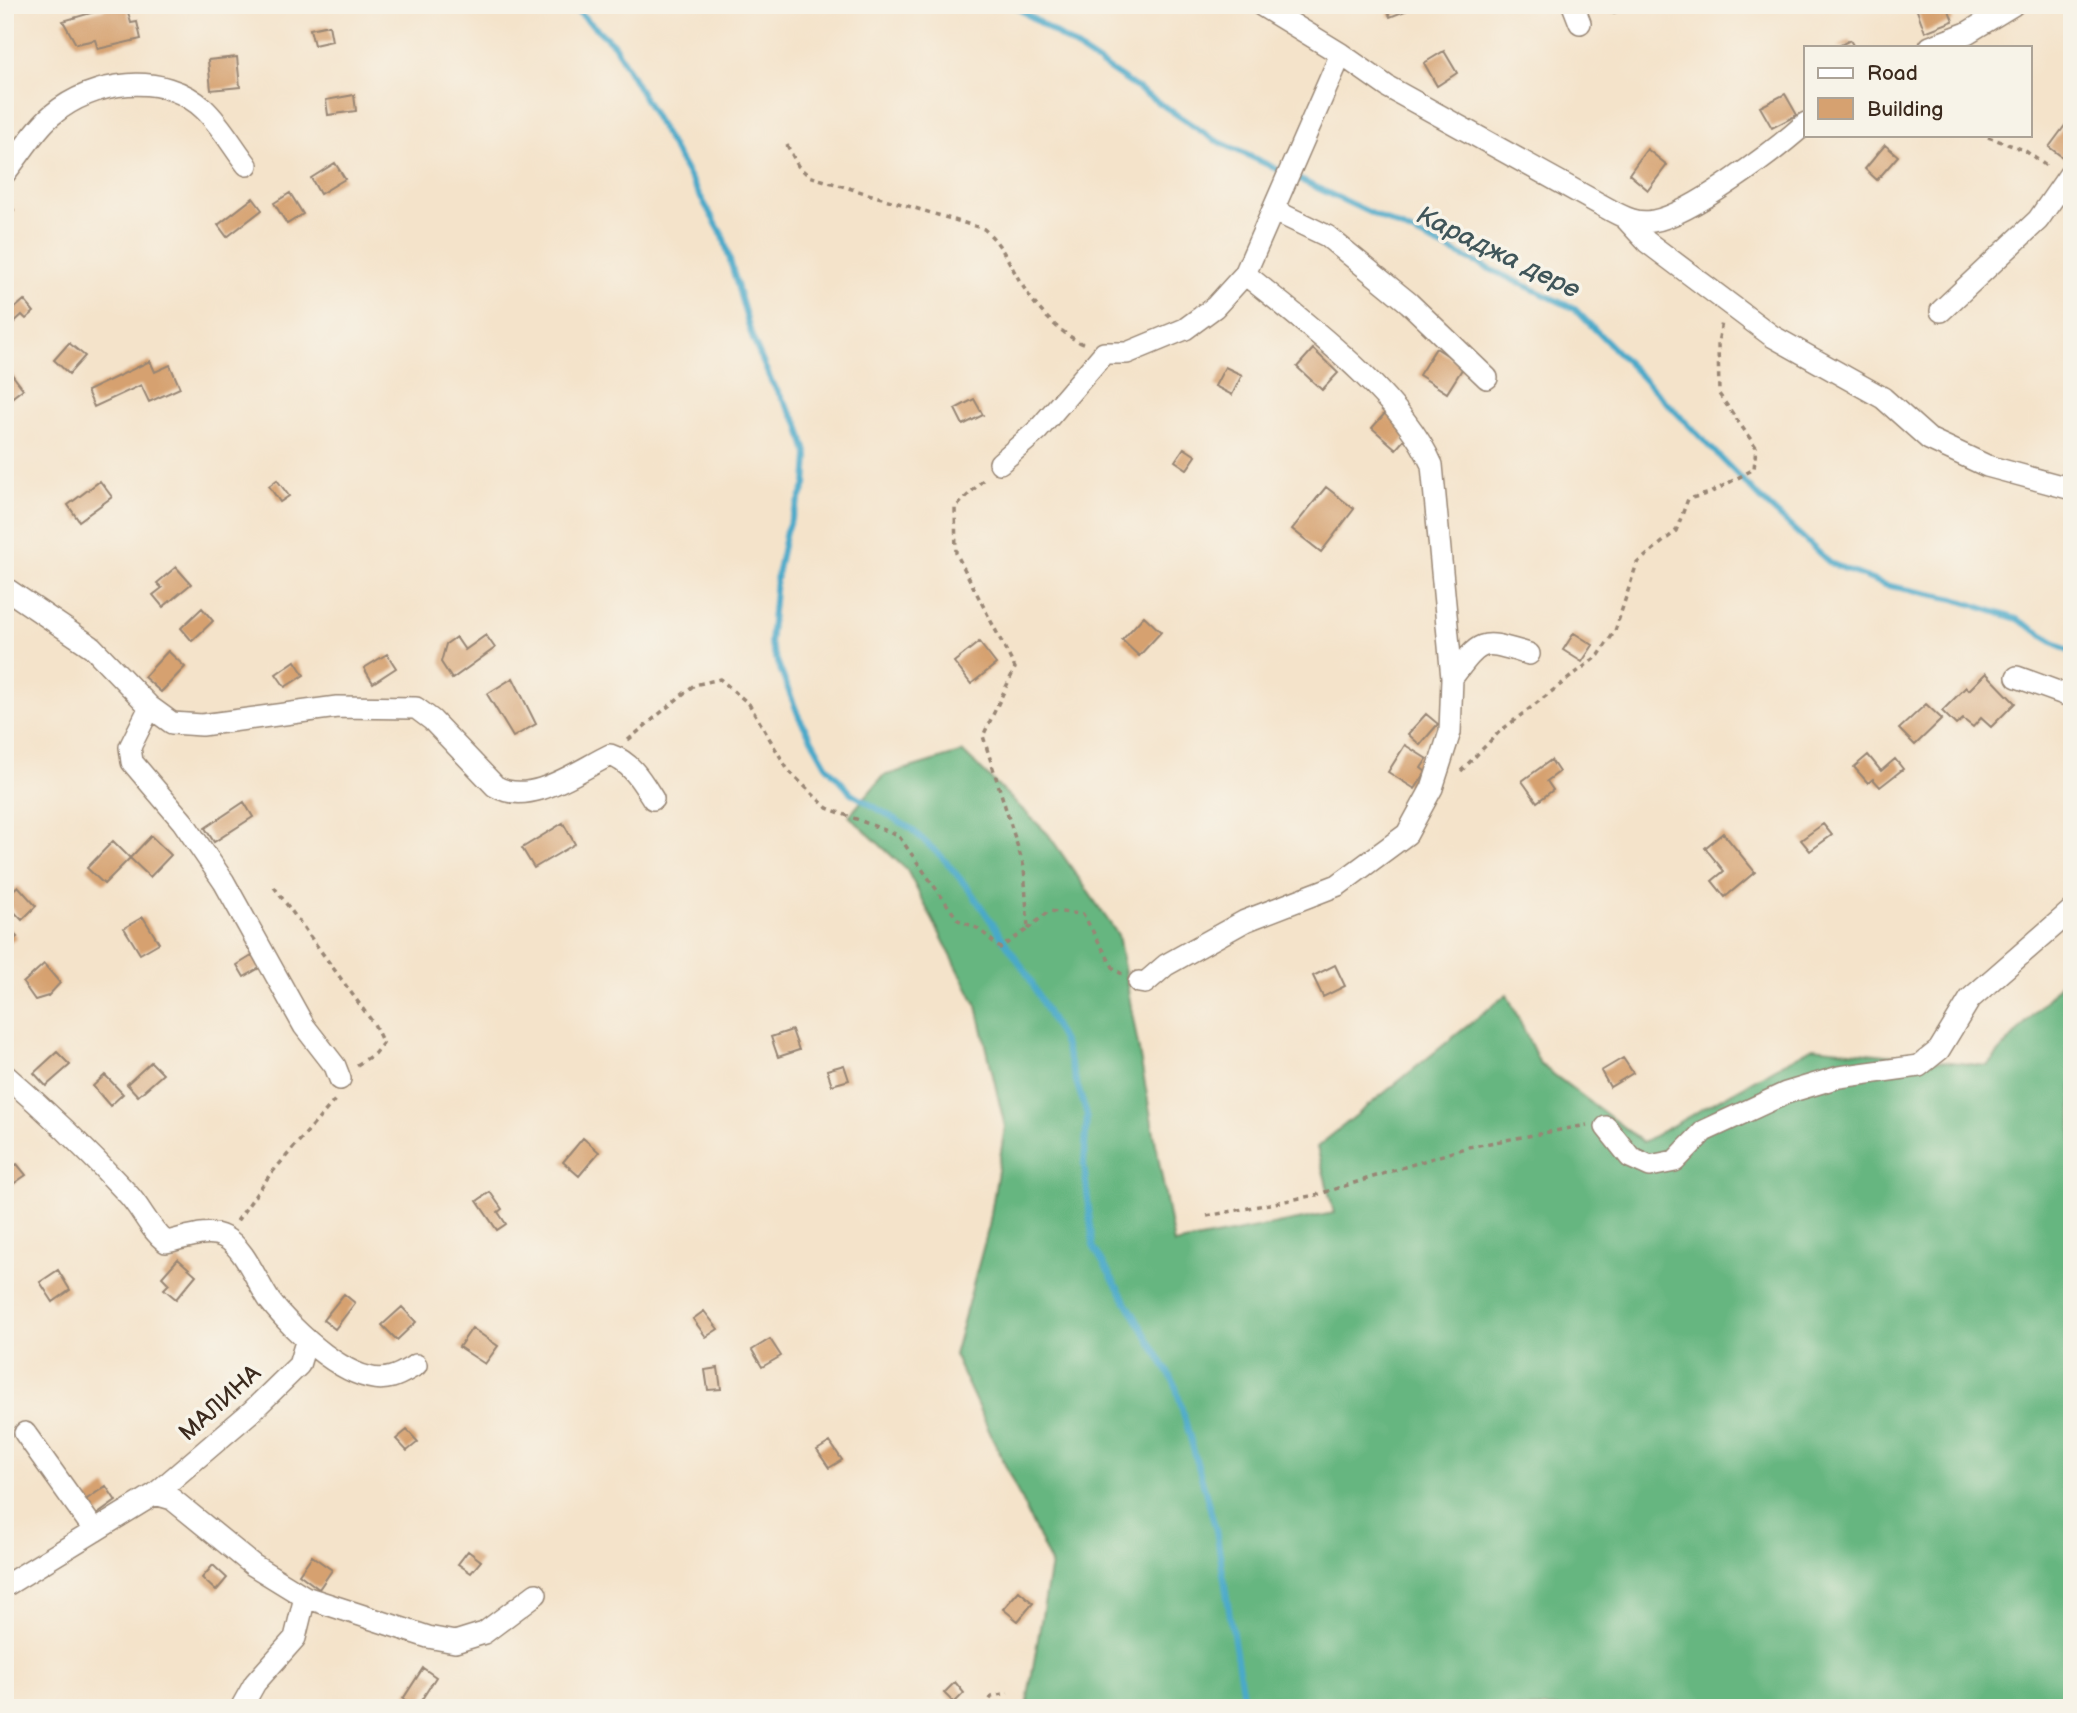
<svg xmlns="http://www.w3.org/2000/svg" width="2077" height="1713" viewBox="0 0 2077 1713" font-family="'Balsamiq Sans',sans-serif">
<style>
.forest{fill:#66b680;stroke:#50704f;stroke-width:2}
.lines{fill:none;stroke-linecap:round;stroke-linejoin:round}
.stream{stroke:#4aa9c9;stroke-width:6}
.building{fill:#d6a170}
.minor-casing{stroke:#988674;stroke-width:24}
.path{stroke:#988674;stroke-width:3.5;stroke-dasharray:5 5;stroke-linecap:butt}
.minor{stroke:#fff;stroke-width:21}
.labels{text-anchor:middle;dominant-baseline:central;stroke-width:7;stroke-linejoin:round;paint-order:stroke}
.street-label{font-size:24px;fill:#3b2a1e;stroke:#f7f3e8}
.water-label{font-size:26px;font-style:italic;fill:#40565a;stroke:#f7f3e8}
</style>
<rect width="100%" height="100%" fill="#f7f3e8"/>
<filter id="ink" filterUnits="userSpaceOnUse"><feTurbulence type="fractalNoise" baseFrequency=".0143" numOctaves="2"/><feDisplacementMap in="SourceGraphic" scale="14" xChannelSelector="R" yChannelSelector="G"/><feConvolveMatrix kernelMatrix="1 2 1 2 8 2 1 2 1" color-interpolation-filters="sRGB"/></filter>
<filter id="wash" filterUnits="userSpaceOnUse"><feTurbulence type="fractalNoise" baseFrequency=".00686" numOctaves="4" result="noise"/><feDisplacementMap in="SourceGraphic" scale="28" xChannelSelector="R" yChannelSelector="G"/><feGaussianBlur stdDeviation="1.57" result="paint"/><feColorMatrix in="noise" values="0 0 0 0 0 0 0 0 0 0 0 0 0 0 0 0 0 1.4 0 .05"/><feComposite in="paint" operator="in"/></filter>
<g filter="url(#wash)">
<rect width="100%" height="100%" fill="#f4e3ca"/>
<path class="forest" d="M963 752 1048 834 1118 935 1174 1244 1334 1213 1317 1147 1507 994 1540 1064 1643 1142 1813 1047 1987 1066 2072 971V1708H1026L1051 1564 954 1355 989 1226 1005 1127 977 1006 907 870 849 816 883 776Z"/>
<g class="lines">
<path class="stream" d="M571 5 614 45 723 236 752 337 771 381 799 425 808 456 806 485 786 531 776 580 770 643 799 717 826 765 851 793 910 828 943 858 971 892 1027 974 1064 1044 1087 1115 1084 1164 1093 1246 1175 1384 1216 1530 1245 1708
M1013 5 1213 139 1575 309 1762 500 1830 563 1885 585 1955 599 2017 619 2072 653"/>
</g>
<g id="blocks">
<path class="building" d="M118 5H126L131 23 137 22 141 39 98 49 95 40 76 44 63 21Z
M1385 5H1420L1390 17Z
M1599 5H1635V6L1614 13Z
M1915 5H1947L1953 21 1925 32Z
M329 25 332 41 314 45 310 29Z
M1850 40 1854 47H1837Z
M1444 51 1457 73 1437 86 1424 63Z
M237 57 240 87 211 90 208 60Z
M1785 94 1797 115 1772 128 1760 107Z
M354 95 356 111 328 115 326 100Z
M2072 116V158L2069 162 2049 147Z
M1885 145 1898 156 1877 180 1865 169Z
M1647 149 1667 165 1648 190 1629 174Z
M335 163 345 179 320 194 311 178Z
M290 193 303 214 287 224 274 203Z
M253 198 262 210 227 237 218 225Z
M5 201 14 210 5 218Z
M24 300 34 312 26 319 22 315 12 324 5 317Z
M69 343 85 356 69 374 54 360Z
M1436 348 1464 366 1447 393 1419 375Z
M1313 349 1338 373 1322 390 1297 367Z
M150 361 155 372 170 365 180 388 149 402 141 385 94 407 87 391Z
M5 365 23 389 10 399 5 393Z
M1225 367 1242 375 1232 395 1215 386Z
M974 399 983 415 963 425 955 409Z
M1387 411 1411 432 1396 449 1372 428Z
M1184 448 1196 456 1187 469 1175 461Z
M277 480 289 496 280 502 269 486Z
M100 481 112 497 79 521 68 505Z
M1326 487 1354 509 1321 552 1292 529Z
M176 567 191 584 163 607 153 595 162 588 157 583Z
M202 608 213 621 192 641 181 628Z
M1144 616 1161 632 1139 656 1122 640Z
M1574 633 1593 645 1582 662 1563 650Z
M486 635 495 648 452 679 441 662 446 644 456 637 465 650Z
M979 642 996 664 971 684 954 662Z
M168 651 185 667 161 692 144 677Z
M387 654 396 668 373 683 364 668Z
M295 661 304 675 285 687 276 674Z
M1986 673 2015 703 1991 727 1981 718 1973 727 1963 719 1956 725 1942 711 1966 687 1969 690Z
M513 678 536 724 513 737 487 694Z
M1926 704 1942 719 1915 745 1899 729Z
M1426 714 1438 724 1420 745 1408 734Z
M1405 745 1427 759 1421 768 1426 772 1415 789 1388 772Z
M1868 755 1881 771 1895 759 1903 769 1880 787 1873 779 1868 783 1854 767Z
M1551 760 1559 772 1547 781 1553 790 1537 802 1522 781Z
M244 802 253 817 214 842 205 828Z
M563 823 575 844 534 868 522 848Z
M1823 824 1832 835 1810 851 1801 840Z
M1723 833 1755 872 1725 897 1712 881 1724 871 1705 848Z
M151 836 171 855 150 877 130 858Z
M113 841 130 858 104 884 87 868Z
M18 886 36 906 22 920 5 902V897Z
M143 917 159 943 140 954 124 928Z
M5 925 17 937 5 947Z
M255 954 263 966 244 977 237 965Z
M44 964 60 983 48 996 35 1000 23 983Z
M1335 965 1345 986 1323 997 1313 976Z
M792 1030 799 1050 778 1057 771 1037Z
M57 1052 70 1065 46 1086 34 1073Z
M1623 1058 1633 1073 1610 1087 1601 1071Z
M151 1062 163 1074 138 1096 127 1084Z
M844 1065 849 1080 832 1085 827 1070Z
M105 1075 123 1094 110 1106 93 1086Z
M583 1138 599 1152 579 1176 563 1162Z
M17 1164 26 1175 6 1189 9 1194 5 1197V1169L7 1171Z
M490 1192 502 1209 498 1212 506 1224 497 1230 477 1201Z
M178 1259 196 1275 176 1299 164 1289 169 1284 162 1277Z
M58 1270 70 1290 53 1302 40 1282Z
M344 1294 355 1303 335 1329 323 1320Z
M402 1307 416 1322 397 1340 382 1325Z
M704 1311 718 1329 706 1337 693 1319Z
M472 1328 498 1346 485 1364 459 1347Z
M770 1339 781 1356 762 1367 752 1350Z
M718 1368 721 1389 708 1390 705 1370Z
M407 1430 418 1442 407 1451 396 1439Z
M830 1442 842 1460 829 1468 817 1450Z
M106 1486 116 1501 95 1516 84 1501Z
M468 1551 481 1561 471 1573 458 1564Z
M312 1556 332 1570 319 1589 299 1574Z
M213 1565 227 1578 216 1591 202 1578Z
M1019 1591 1033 1603 1018 1621 1003 1609Z
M423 1668 436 1677 417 1707 403 1699Z
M955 1682 964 1693 954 1703 944 1693Z"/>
</g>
</g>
<g filter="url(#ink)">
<use href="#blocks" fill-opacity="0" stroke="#988674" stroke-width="2"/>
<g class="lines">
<defs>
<path id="minor" d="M1261 5 1341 54 1388 87 1612 211C1625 218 1638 224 1653 221 1691 215 1776 150 1806 123
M1573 5 1580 23
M1930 47 1967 33 2013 5
M5 173C20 155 34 130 52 115 93 80 163 71 204 109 221 125 233 147 247 165
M1273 210 1327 236 1409 303 1487 378
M1625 218 1647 242 1772 336 1883 398 1929 439 1987 466 2072 489
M1941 311 2038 220 2072 171
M1000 463 1038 430 1104 353H1127L1185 329 1215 307 1245 274 1341 54
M5 588 92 647 150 707 172 723 202 725 337 707 416 708 432 720 495 786C530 807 577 771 610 755 631 762 641 780 653 799
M2017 677 2072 697
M1452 678C1483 637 1481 640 1529 654
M150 707 130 747 132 762 183 822 224 882 304 1026 335 1066 340 1079
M1139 982 1145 983 1166 965 1245 921 1338 885 1407 834 1414 821 1432 788 1450 732 1452 678 1432 465C1401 394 1305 323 1245 274
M5 1075C47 1111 88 1151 126 1192 142 1208 148 1228 166 1242 184 1239 207 1228 224 1237 245 1248 257 1283 270 1301 292 1330 353 1389 392 1377 400 1375 409 1369 416 1365
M1606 1127 1630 1157 1650 1166 1675 1161 1704 1131 1786 1093 1839 1077 1919 1066 1939 1050 1970 999 2072 910
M25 1433 95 1531
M155 1494 252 1411 299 1365 306 1342
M5 1586 155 1494 172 1499 253 1565 305 1597 428 1637 455 1642 484 1633 536 1594
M241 1708 255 1683 295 1638 305 1597"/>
</defs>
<use href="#minor" class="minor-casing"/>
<path class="path" d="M1988 137 2024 150 2049 168
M787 145 798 166 809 176 984 229C1005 247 1011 269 1026 291 1039 312 1063 336 1086 345
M628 740 694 685 720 679 749 704 788 770 827 808 898 835 958 920 979 929 1000 948 1028 929 1024 867 983 736 1015 668 956 553 955 508 986 477
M1461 771 1499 732 1599 655 1615 631 1637 563 1676 531 1688 499 1710 493 1754 469 1756 447 1719 394 1718 343 1722 322
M274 887 374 1024 383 1043 374 1054 357 1065
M1028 929 1049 911 1083 914 1114 969 1122 974
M1207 1216 1316 1195 1468 1147 1587 1125
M237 1221 269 1176 335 1100
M985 1708 992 1696 1008 1693"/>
<use href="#minor" class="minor"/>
</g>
</g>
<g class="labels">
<g class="street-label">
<text transform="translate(220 1403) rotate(-42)">МАЛИНА</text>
</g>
<g class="water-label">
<text transform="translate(1498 253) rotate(26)">Караджа дере</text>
</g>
</g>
<rect width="2077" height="1713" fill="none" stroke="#f7f3e8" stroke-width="28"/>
<rect x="1804" y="46" width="228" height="91" fill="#f7f3e8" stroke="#aca397" stroke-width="2"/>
<rect x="1818" y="68" width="35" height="10" fill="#ffffff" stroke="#aca397" stroke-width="2"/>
<text x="1867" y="80" font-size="21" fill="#3b2a1e">Road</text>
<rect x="1818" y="98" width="35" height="21" fill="#d6a170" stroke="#aca397" stroke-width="2"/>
<text x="1867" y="116" font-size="21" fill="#3b2a1e">Building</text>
</svg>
